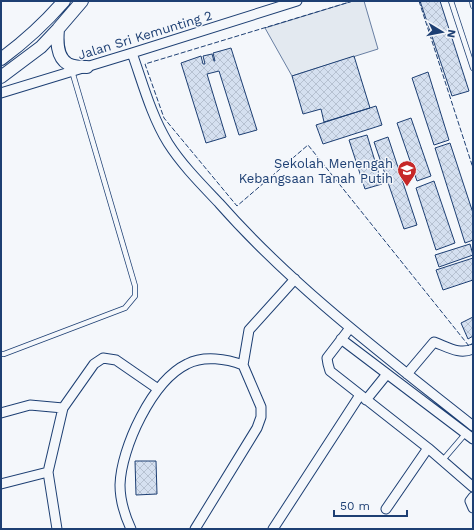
<svg xmlns="http://www.w3.org/2000/svg" width="474" height="530" viewBox="0 0 474 530" font-family="'Work Sans',sans-serif">
<style>
.green{fill:#e3e9f0;stroke:#687fa3}
.building{fill:url(#building-cross-hatch);stroke:#1d3f73}
.lines{fill:none;stroke-linecap:round;stroke-linejoin:round}
.service-casing{stroke:#1d3f73;stroke-width:6}
.minor-casing{stroke:#1d3f73;stroke-width:11}
.secondary-casing{stroke:#1d3f73;stroke-width:14}
.service{stroke:#f4f7fb;stroke-width:4.5}
.minor{stroke:#f4f7fb;stroke-width:9}
.secondary{stroke:#f4f7fb;stroke-width:12}
.fence{stroke:#1d3f73;stroke-width:1;stroke-dasharray:5 2;stroke-linecap:butt}
.labels{text-anchor:middle;dominant-baseline:central;stroke-width:3;stroke-linejoin:round;paint-order:stroke}
.street-label{font-size:13px;fill:#1d3f73;stroke:#f4f7fb}
.poi-label{font-size:13px;fill:#1d3f73;stroke:#f4f7fb;text-anchor:end}
</style>
<defs>
<pattern id="building-cross-hatch" width="8" height="8" patternUnits="userSpaceOnUse"><rect width="8" height="8" fill="#d5e0f0"/><path d="M0 0l8 8M0 8l8-8" fill="none" stroke="#b6c1d1"/></pattern>
</defs>
<rect width="100%" height="100%" fill="#f4f7fb"/>
<path class="green" d="M353 1H364L378 49 292 76 265 28Z"/>
<path class="building" d="M420 1H440L469 91 452 96Z
M231 48 257 130 239 135 219 71 207 74 226 137 206 143 181 63 201 56 203 64H205L203 56 212 54 214 61H215L213 53Z
M354 56 370 108 324 122 321 109 303 114 292 76Z
M428 72 449 140 434 145 412 78Z
M376 106 382 125 323 144 316 125Z
M411 118 431 176 417 181 397 123Z
M367 135 382 184 365 189 349 140Z
M388 137 417 225 404 229 374 142Z
M450 143 473 213V240L465 243 435 148Z
M434 181 455 243 436 250 416 188Z
M470 244 473 255 439 267 435 255Z
M473 258V280L443 290 436 270Z
M473 317V336L468 339 461 323Z
M135 461H156L157 494 136 495Z"/>
<g class="lines">
<defs>
<path id="service" d="M451 1 473 68
M472 1 473 6
M1 354H4L125 308 135 296V286L72 71
M442 461 466 433"/>
<path id="minor" d="M132 53C143 84 151 115 168 143 182 165 201 184 219 203 294 288 385 356 473 426
M1 93 132 53 297 1
M350 328 327 358 328 364 330 371 428 448 473 487
M341 339 473 439
M407 374 434 342C448 347 459 355 473 349
M366 400 387 374
M1 413 30 405 63 408
M1 484 48 472
M473 497 470 501 473 508
M386 509 428 448
M57 529 48 472 63 408 94 364 103 358 116 360 158 389
M131 529C125 516 120 499 120 485 121 448 152 381 187 364 204 355 227 359 243 365
M195 529 257 428 261 417V407L243 365 249 330 295 279
M273 529 360 395"/>
<path id="secondary" d="M58 29C57 40 56 57 68 64 74 67 81 67 87 67
M1 59C24 42 45 23 64 1
M1 77 41 47 58 29 82 1"/>
</defs>
<use href="#service" class="service-casing"/>
<use href="#minor" class="minor-casing"/>
<use href="#secondary" class="secondary-casing"/>
<use href="#service" class="service"/>
<use href="#minor" class="minor"/>
<use href="#secondary" class="secondary"/>
<path class="fence" d="M353 1 145 64 164 118 237 206 308 145 469 346 473 343
M419 1 473 168"/>
</g>
<defs>
<symbol id="school-pin" viewBox="-11 -11 22 30"><path d="M0 17L-7.5 6A9.5 9.5 0 1 1 7.5 6Z" fill="#c62828" stroke="#f4f7fb"/><path d="M0-5L7-2L0 1L-7-2ZM-4 1L0 2.5L4 1V4Q0 6-4 4Z" fill="#fff"/></symbol>
</defs>
<g fill-rule="evenodd">
<use href="#school-pin" x="396" y="159" width="22" height="30"/>
</g>
<g class="labels">
<g class="street-label">
<text transform="translate(145 35) rotate(-17)">Jalan Sri Kemunting 2</text>
</g>
<g class="poi-label">
<text x="393" y="163">Sekolah Menengah<tspan x="393" dy="15">Kebangsaan Tanah Putih</tspan></text>
</g>
</g>
<rect width="474" height="530" fill="none" stroke="#1d3f73" stroke-width="4"/>
<g transform="translate(442 32) rotate(100)" stroke="#f4f7fb" stroke-width="3" paint-order="stroke">
<path d="M0-3L7 15L0 10L-7 15Z" fill="#1d3f73"/>
<text y="-6" font-size="11" font-weight="bold" text-anchor="middle" fill="#1d3f73">N</text>
</g>
<path d="M334 510v6h73v-6" fill="none" stroke="#1d3f73" stroke-width="2"/>
<text x="340" y="510" font-size="12" fill="#1d3f73" stroke="#f4f7fb" stroke-width="3" paint-order="stroke">50 m</text>
</svg>
